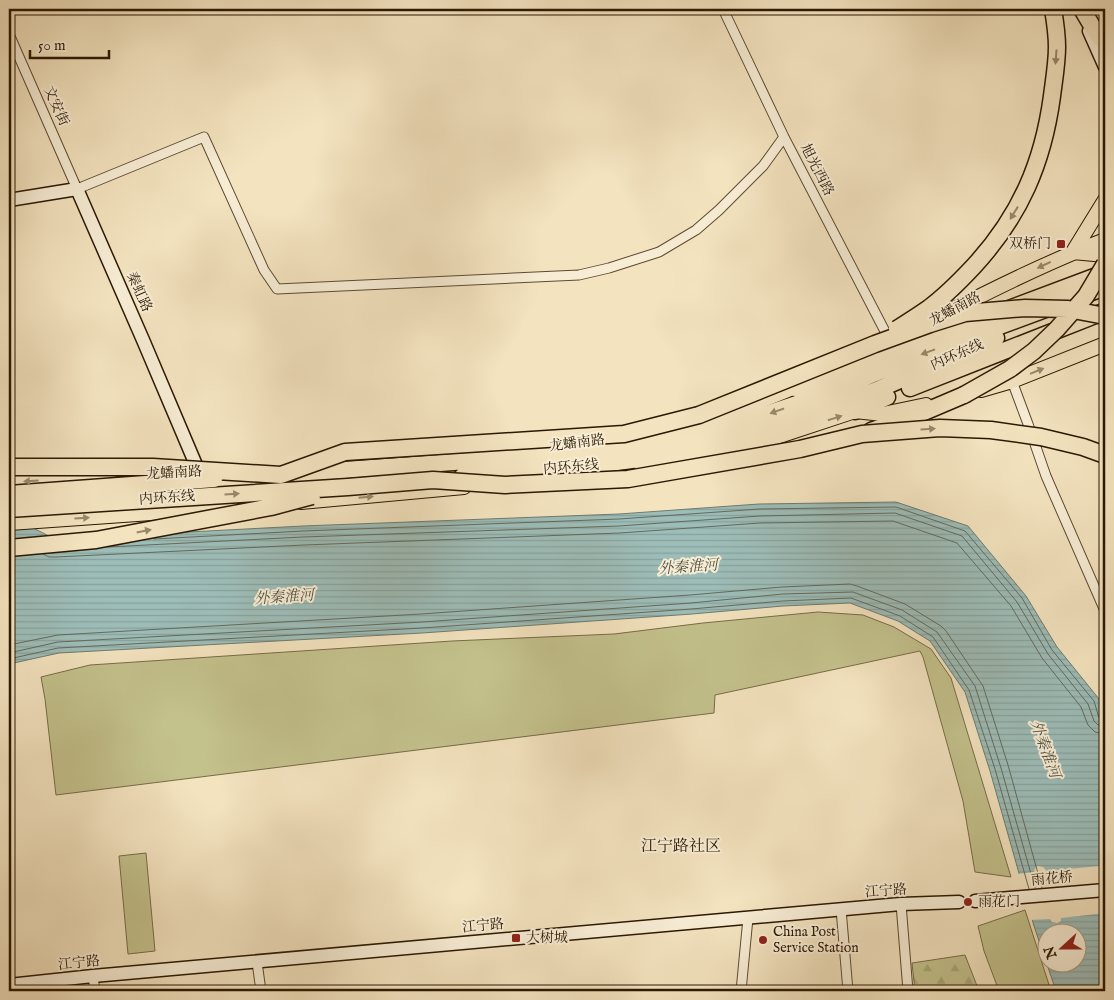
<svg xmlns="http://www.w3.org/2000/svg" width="1114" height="1000" viewBox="0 0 1114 1000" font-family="'IM FELL English','Noto Serif SC',serif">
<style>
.green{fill:#c3c18c;stroke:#776c47}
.forest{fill:url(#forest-firs);stroke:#776c47}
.water{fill:url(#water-rules);stroke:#6f7b6f;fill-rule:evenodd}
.pier{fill:#f3e3bf}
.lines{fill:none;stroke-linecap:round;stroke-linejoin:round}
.shore{stroke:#646a5d;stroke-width:1}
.street-casing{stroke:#5d4b31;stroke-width:11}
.secondary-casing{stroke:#2b1802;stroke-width:15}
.primary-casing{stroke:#2b1802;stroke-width:16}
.highway-casing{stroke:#2b1802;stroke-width:19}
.street{stroke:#f7edd5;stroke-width:9}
.secondary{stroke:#f7edd5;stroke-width:12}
.primary{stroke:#f3e3bf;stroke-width:14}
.highway{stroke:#f3e3bf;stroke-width:16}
.highway-bridge-casing{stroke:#2b1802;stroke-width:19;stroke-linecap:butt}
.highway-bridge{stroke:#f3e3bf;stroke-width:16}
.oneway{fill:#99886a}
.poi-dot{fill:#8f2418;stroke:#f7edd5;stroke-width:2}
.labels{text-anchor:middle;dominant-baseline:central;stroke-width:4;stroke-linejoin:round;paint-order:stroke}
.street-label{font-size:14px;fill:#2b1802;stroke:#f7edd5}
.poi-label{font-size:14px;fill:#2b1802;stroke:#f7edd5;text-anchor:start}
.water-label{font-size:15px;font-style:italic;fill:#535242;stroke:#f7edd5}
.quarter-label{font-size:16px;fill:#2b1802;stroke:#f7edd5}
</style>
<defs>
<pattern id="forest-firs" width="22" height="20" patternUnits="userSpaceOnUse" patternTransform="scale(1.25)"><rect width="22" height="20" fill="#c3c18c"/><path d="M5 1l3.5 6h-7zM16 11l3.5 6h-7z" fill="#a8a577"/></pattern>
<pattern id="water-rules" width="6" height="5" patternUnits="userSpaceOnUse" patternTransform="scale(1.25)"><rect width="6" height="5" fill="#9dbdb8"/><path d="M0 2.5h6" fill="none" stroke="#87a29d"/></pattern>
</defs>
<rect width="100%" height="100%" fill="#f3e3bf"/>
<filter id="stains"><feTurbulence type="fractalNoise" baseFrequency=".004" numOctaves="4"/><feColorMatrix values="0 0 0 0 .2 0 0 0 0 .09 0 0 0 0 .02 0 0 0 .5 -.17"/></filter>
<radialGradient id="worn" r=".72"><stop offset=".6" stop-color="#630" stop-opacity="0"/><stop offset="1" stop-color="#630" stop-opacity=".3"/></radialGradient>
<path class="green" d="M818 612 863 615 894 627 931 649 951 678 1011 877 975 872 963 801 923 657 920 651 715 695 714 713 56 795 45 699 41 677 90 665 452 641 614 634 703 623Z
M146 853 155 951 128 954 119 856Z
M1025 910 1051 991H999L984 951 978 926Z"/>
<path class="forest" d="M965 955 979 991H915L912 963Z"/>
<path class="water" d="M896 502 968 526 1026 596 1057 647 1099 699 1105 723V991H1056L1034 926 990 771 965 692 930 641 898 621 850 603 783 606 692 614 422 633 59 653 9 664V516L55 539 303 526 619 514 759 504ZM1046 932H1076V962H1046Z"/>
<path class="pier" d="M1105 860V913L1061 918V921L1057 923 1052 922 1050 919 1030 920 1017 874 1034 872 1035 868 1038 866 1043 867 1047 871 1100 866 1102 862Z"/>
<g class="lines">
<path class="shore" d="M154 539 303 531 619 519 760 509 896 507 965 531 1022 598 1052 650 1094 701 1099 718 1102 720H1105
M108 547 303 537 619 526 760 516 895 513 962 536 1017 602 1048 654 1088 704 1094 721 1098 725 1105 726
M43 554 49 557H56L304 545 620 533 760 523 893 521 957 543 1011 606 1042 658 1081 707 1088 725 1095 732 1105 734
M9 645 58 635 421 614 690 595 782 587 850 584 857 586 905 604 941 626 946 631 983 686 1008 765 1042 888
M9 653 58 642 422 622 691 603 783 594 853 592 902 610 937 632 975 686 1001 768 1035 888
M9 659 58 648 422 628 691 609 783 601 851 598 900 616 933 637 969 690 995 769 1029 889"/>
<defs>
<path id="street" d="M723 9 784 137 890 341
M9 34 77 189 204 137 264 270 277 289 579 275 609 268 659 252 696 230 719 210 763 166 784 137
M1012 381 1028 424 1046 476 1105 611
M901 904 908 991
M841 909 848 991
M257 962 261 991
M93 976 95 991
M741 991 748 918"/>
<path id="secondary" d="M1089 31 1105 67
M9 200 77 189 143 340 199 472
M975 901 1105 890
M9 985 93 976 901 904 959 902"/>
<path id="primary" d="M1105 200 1073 252 1105 255
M945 314C997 287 1050 261 1105 240
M981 390 1012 381 1105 344
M633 437 661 435 724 416 805 383
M642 469 746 447 855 411 883 414 926 405
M9 482 158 474
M301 502 464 487
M9 523 237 507"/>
<path id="highway" d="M1082 9 1095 31 1105 43
M795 388 873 360 1105 273
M910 388 1103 312
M855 411 887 397
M871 431 924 412 964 395
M291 474 494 459 649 446 711 433 811 399 910 359 1105 287
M462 477 610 463 675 454 741 438 877 390 996 338"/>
</defs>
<use href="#street" class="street-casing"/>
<use href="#secondary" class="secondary-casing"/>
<use href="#primary" class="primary-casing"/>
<use href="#highway" class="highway-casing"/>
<use href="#street" class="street"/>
<use href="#secondary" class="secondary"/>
<use href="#primary" class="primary"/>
<use href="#highway" class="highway"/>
<defs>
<path id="highway-bridge" d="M897 329C908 322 919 315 929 308 945 296 960 281 974 266 1020 216 1043 163 1052 96 1054 80 1057 63 1057 47 1057 34 1055 21 1053 9
M964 395 1010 369 1034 351 1057 329 1086 296 1105 264
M9 467H153L281 475 345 452 624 434 699 415 875 344 930 324 965 313 1025 308 1068 309 1105 316
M9 494 214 479
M9 509 348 487 433 480 505 485 628 479 800 449 862 434 940 428 991 430 1041 437 1083 447 1105 455
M9 548 96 540 271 507 312 496"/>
</defs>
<use href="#highway-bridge" class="highway-bridge-casing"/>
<use href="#highway-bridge" class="highway-bridge"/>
</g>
<defs><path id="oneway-solid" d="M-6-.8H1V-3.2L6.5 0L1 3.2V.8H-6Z" transform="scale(1.25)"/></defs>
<g class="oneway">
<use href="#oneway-solid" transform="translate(1056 57) rotate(94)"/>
<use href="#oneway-solid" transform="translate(1014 213) rotate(122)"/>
<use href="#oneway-solid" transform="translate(1044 265) rotate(155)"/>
<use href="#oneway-solid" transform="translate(928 352) rotate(160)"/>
<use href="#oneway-solid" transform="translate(1037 371) rotate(-22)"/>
<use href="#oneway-solid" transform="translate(777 411) rotate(161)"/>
<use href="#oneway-solid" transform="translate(835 418) rotate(-18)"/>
<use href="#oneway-solid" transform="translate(928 429) rotate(-4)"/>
<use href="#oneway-solid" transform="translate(31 481) rotate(177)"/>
<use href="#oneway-solid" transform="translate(232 494) rotate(-4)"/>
<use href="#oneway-solid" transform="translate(366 497) rotate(-5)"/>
<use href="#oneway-solid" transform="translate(82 518) rotate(-3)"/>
<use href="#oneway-solid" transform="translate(144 531) rotate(-11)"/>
</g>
<g class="poi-dot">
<rect x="1056" y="239" width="10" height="10" rx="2.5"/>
<circle cx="968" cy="902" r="5"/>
<rect x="511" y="933" width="10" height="10" rx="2.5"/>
<circle cx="763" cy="940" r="5"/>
</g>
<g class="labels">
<g class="street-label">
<text transform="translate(56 106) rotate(66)">文安街</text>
<text transform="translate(817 170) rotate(63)">旭光西路</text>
<text transform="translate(139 292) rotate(66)">秦虹路</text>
<text transform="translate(955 309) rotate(-28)">龙蟠南路</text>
<text transform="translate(957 355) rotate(-24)">内环东线</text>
<text transform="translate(577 443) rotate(-7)">龙蟠南路</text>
<text transform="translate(571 467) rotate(-5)">内环东线</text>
<text transform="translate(174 473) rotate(-3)">龙蟠南路</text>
<text transform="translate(167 498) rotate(-4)">内环东线</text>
<text transform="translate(1052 879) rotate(-5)">雨花桥</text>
<text transform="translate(886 891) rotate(-4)">江宁路</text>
<text transform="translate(483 926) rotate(-5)">江宁路</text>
<text transform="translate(79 963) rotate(-6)">江宁路</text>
</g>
<g class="poi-label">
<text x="1051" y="244" text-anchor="end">双桥门</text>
<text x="978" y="902">雨花门</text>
<text x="773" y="932">China Post<tspan x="773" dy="16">Service Station</tspan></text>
<text x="526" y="938">大树城</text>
</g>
<g class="water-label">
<text transform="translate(688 567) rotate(-4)">外秦淮河</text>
<text transform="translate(284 597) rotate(-4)">外秦淮河</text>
<text transform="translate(1045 749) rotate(70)">外秦淮河</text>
</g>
<g class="quarter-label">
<text x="681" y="847">江宁路社区</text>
</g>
</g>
<rect width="1114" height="1000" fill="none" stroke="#f3e3bf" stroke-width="30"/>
<rect x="10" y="10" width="1094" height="980" fill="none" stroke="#2b1802" stroke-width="2.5"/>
<rect x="15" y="15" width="1084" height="970" fill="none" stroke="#2b1802"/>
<g transform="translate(1062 948) rotate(249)"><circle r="24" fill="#f7edd5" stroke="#a59881"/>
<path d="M0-4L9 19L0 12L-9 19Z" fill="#8f2418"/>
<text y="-8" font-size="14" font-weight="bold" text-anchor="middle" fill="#2b1802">N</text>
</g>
<path d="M30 50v8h79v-8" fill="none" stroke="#2b1802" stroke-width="2.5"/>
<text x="38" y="50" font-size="15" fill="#2b1802" stroke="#f7edd5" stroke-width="4" paint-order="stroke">50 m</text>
<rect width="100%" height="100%" filter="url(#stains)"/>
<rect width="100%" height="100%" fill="url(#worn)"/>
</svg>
